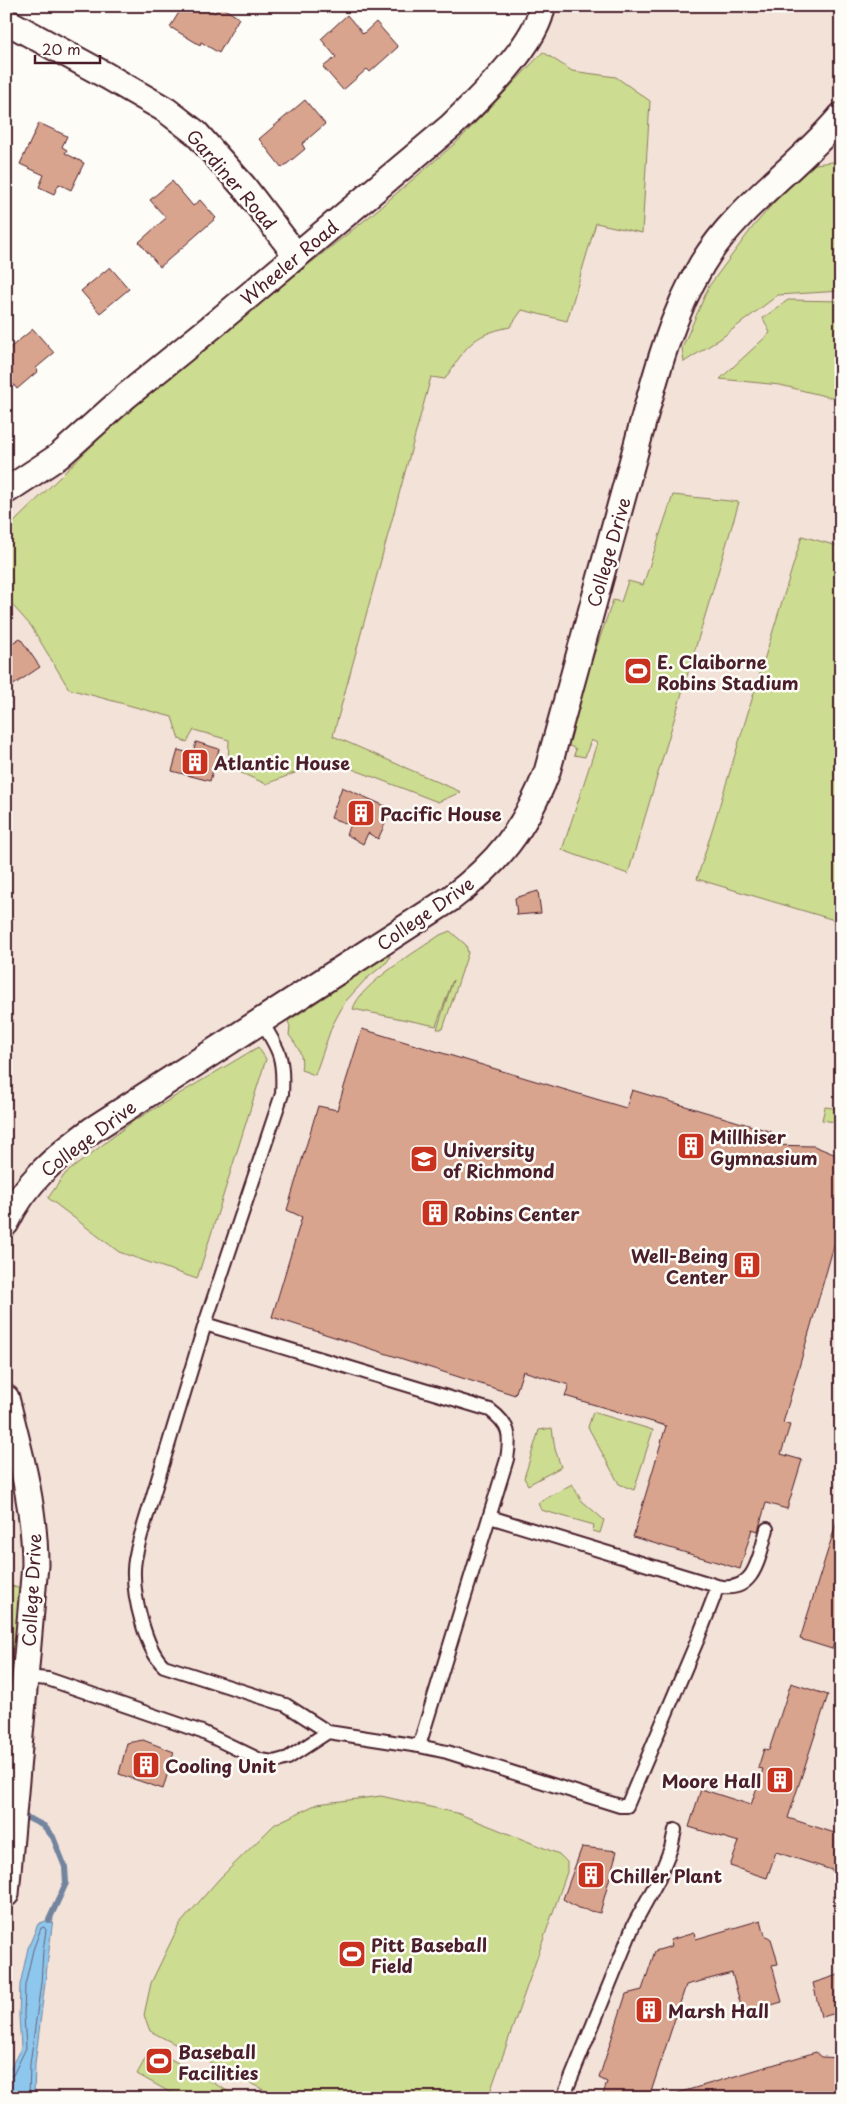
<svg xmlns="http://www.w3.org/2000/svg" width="847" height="2104" viewBox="0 0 847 2104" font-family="'Playpen Sans',sans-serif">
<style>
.built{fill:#f2e2d8}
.green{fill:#ccdc90;stroke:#8b7e5e}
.water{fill:#8ec7ed;stroke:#73849f}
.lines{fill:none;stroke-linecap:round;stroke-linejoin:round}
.shore{stroke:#656279;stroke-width:1}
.stream{stroke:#73849f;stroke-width:6}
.building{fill:#d9a48e;stroke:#4a1f2b}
.service-casing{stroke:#4a1f2b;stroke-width:16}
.minor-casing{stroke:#4a1f2b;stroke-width:29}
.service{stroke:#fdfcf7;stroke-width:12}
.minor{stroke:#fdfcf7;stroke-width:25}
.labels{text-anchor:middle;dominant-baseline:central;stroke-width:5;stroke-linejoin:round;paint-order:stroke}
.street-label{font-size:18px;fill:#4a1f2b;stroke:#fdfcf7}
.poi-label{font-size:18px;font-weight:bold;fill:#4a1f2b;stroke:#fdfcf7;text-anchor:start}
</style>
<rect width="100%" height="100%" fill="#fdfcf7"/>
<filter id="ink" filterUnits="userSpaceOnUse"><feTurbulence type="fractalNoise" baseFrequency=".02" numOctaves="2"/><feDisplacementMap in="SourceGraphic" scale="10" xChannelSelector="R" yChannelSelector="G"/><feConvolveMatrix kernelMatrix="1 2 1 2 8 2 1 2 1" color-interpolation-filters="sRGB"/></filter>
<g filter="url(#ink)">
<path class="built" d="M547 6H841V2098H6V510L60 454 451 126Z"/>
<path class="green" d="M543 52 572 71 616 77 650 101 642 233 596 223 567 321 522 310 510 327C470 335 466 348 445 379L431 377 333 736 461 792 438 802 329 760 266 784 228 767 229 740 194 730 187 742 179 739 172 717 69 689 31 626 6 598V530L114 424 265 299 370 216 459 140Z
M841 161V291L778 295 720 339 684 362 682 348 709 286 752 228 777 199 815 164Z
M788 300 841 301V397H829L780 385 720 379 770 333 763 318Z
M673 495 739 502 628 874 562 850 597 743 591 740 585 757 574 755 576 749 563 743 613 600 621 602 628 581 643 585Z
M802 536 841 547V922L697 879Z
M450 931 466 945 468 953 443 1029H437L453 980 436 1026 353 1009C359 985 419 950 440 935Z
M389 955 390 957 387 962 365 980 345 1002 332 1026 315 1075 301 1070C304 1055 298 1047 289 1035L290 1027 288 1021Z
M258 1047 266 1059 197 1279 119 1252 48 1198 65 1174 132 1122Z
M825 1107 841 1109V1123L822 1120Z
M593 1412 653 1430 634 1490 619 1484 588 1427Z
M552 1428 555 1449 561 1467 528 1485 524 1478 539 1430Z
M572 1484 581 1500 604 1520 600 1533 593 1531 594 1525 541 1510 538 1503Z
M6 1584 24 1590 6 1767Z
M381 1796 457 1813 559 1854 567 1862V1872L488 2098H279L150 2031 144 2015 151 1983 179 1925 219 1879 275 1824 317 1804Z
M151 2048 240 2098H180L137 2074Z"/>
<path class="water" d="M53 1918 35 2064 34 2098H6V2076L21 2048 19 2016 20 1985 28 1948 38 1924Z"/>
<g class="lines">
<path class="shore" d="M6 2077 13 2075 26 2048 24 2016 25 1985 33 1950 41 1928 44 1927 46 1930 43 1951 41 1983 30 2064 29 2098"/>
<path class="stream" d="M28 1818 44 1826 53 1837 65 1867 66 1883 49 1920"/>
</g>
<path class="building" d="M183 6H203L215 13 220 6 239 18 219 53 201 42 200 45 170 27Z
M347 15 363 34 376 22 398 47 370 72 367 69 343 90 323 67 336 57 321 39Z
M305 100 325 124 302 144 305 149 282 168 259 139Z
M39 123 67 136 62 147 67 150 65 153 84 163 71 190 59 184 54 194 39 187 44 175 20 164Z
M172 181 193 206 200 200 216 218 160 267 139 242 166 218 150 200Z
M110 267 129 289 100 313 81 291Z
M33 329 54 353 36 368 38 371 17 389 6 375V351Z
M20 638 40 667 6 690V647Z
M196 742 219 749 210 781 172 771 178 750 193 754Z
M342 787 392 809 378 839 368 833 363 844 346 834 351 825 331 818Z
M538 891 541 913 517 915 515 898Z
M362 1029 626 1108 632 1090 772 1132 768 1145 814 1146 841 1157V1221L783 1423 790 1425 781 1454 802 1460 787 1509 766 1503 758 1531 752 1529 740 1569 633 1537 666 1426 565 1396 569 1385 523 1371 515 1395 272 1317 302 1217 287 1210 318 1106 337 1110Z
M837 1521H841V1623L832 1649 800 1639Z
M791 1683 828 1695 788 1818 841 1835V1873L776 1852 767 1878 730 1866 739 1842 689 1827 701 1789 751 1805 763 1769 758 1768 764 1749 769 1750Z
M143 1740 174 1752 163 1789 119 1774 127 1743Z
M582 1847 617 1851 600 1913 578 1908 563 1899Z
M761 1920 765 1935 771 1939 775 1952 778 1964 772 1965 782 2002 743 2013 732 1973 686 1985 649 2098H602L607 2082 599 2078 626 1994 642 1990 655 1951 672 1946 670 1940 694 1933 696 1939Z
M841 1974V2012L821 2017 813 1983Z
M816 2052 822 2057 841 2058V2098H679L678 2093Z"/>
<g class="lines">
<defs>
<path id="service" d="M205 1324 490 1410C510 1425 511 1435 507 1459L419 1746
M717 1586C755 1595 759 1557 767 1529
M26 1677 48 1679 202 1732 260 1760 274 1762 288 1758 328 1732 286 1705 164 1666C145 1649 133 1595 134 1570 134 1558 138 1547 141 1535L205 1324 282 1094C284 1058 280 1051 261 1021
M328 1732 419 1746 447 1752 620 1806H627L697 1641 714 1597 717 1586 490 1517
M563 2098 634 1924 658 1880 671 1848 675 1830"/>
<path id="minor" d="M6 21 107 76 166 110 196 133 244 187 296 255
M6 491 59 456 126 396 215 324 451 126C477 101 539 42 542 6
M6 1223C25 1182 57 1156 92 1130L450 899C498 863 525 829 547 772 574 673 602 573 629 474 649 403 664 328 702 264 737 206 798 168 841 116
M6 1398C20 1453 35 1507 35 1565L6 1894"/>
</defs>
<use href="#service" class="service-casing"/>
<use href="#minor" class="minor-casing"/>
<use href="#service" class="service"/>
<use href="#minor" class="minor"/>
</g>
</g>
<defs>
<symbol id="stadium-square" viewBox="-11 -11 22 22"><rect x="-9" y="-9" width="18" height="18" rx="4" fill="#c8321e" stroke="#fdfcf7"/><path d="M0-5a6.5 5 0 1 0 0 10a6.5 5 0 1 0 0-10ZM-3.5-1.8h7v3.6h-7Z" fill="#fff"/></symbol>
<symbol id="building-square" viewBox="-11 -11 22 22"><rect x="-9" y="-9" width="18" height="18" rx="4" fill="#c8321e" stroke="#fdfcf7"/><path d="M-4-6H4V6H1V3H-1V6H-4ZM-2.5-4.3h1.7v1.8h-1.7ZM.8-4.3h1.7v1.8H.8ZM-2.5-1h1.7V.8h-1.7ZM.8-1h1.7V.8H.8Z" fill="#fff"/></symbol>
<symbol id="university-square" viewBox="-11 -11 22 22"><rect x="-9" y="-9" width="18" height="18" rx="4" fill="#c8321e" stroke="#fdfcf7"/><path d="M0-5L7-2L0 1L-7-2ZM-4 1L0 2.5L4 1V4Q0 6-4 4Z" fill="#fff"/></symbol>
</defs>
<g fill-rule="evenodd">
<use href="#stadium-square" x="622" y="655" width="32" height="32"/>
<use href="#building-square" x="179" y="746" width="32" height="32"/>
<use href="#building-square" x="345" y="797" width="32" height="32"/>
<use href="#building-square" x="675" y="1130" width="32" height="32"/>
<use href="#university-square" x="408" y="1143" width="32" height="32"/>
<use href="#building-square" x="419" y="1197" width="32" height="32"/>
<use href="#building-square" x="731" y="1249" width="32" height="32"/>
<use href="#building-square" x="130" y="1749" width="32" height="32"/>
<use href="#building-square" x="764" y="1764" width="32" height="32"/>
<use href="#building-square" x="575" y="1859" width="32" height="32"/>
<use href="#stadium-square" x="336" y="1938" width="32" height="32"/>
<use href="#building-square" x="633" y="1994" width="32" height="32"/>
<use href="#stadium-square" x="143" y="2045" width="32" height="32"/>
</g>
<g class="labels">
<g class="street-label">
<text transform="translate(232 179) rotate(49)">Gardiner Road</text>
<text transform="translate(289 262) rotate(-40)">Wheeler Road</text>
<text transform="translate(608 552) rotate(-74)">College Drive</text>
<text transform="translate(425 913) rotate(-35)">College Drive</text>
<text transform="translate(88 1138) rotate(-37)">College Drive</text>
<text transform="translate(31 1590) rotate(-87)">College Drive</text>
</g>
<g class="poi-label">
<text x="657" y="661">E. Claiborne<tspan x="657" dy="21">Robins Stadium</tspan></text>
<text x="214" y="762">Atlantic House</text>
<text x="380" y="813">Pacific House</text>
<text x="710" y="1136">Millhiser<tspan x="710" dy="21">Gymnasium</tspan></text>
<text x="443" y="1149">University<tspan x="443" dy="21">of Richmond</tspan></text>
<text x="454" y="1213">Robins Center</text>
<text x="728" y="1255" text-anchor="end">Well-Being<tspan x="728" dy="21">Center</tspan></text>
<text x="165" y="1765">Cooling Unit</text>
<text x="761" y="1780" text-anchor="end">Moore Hall</text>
<text x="610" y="1875">Chiller Plant</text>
<text x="371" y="1944">Pitt Baseball<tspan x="371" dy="21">Field</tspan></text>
<text x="668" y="2010">Marsh Hall</text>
<text x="178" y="2051">Baseball<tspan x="178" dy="21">Facilities</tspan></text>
</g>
</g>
<rect width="847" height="2104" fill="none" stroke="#fdfcf7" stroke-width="25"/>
<rect x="12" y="12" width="822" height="2079" fill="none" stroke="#4a1f2b" stroke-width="2" filter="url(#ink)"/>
<path d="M35 55v8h65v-8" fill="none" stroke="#4a1f2b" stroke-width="2.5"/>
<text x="42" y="55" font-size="15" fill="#4a1f2b" stroke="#fdfcf7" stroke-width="4" paint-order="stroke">20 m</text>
</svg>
